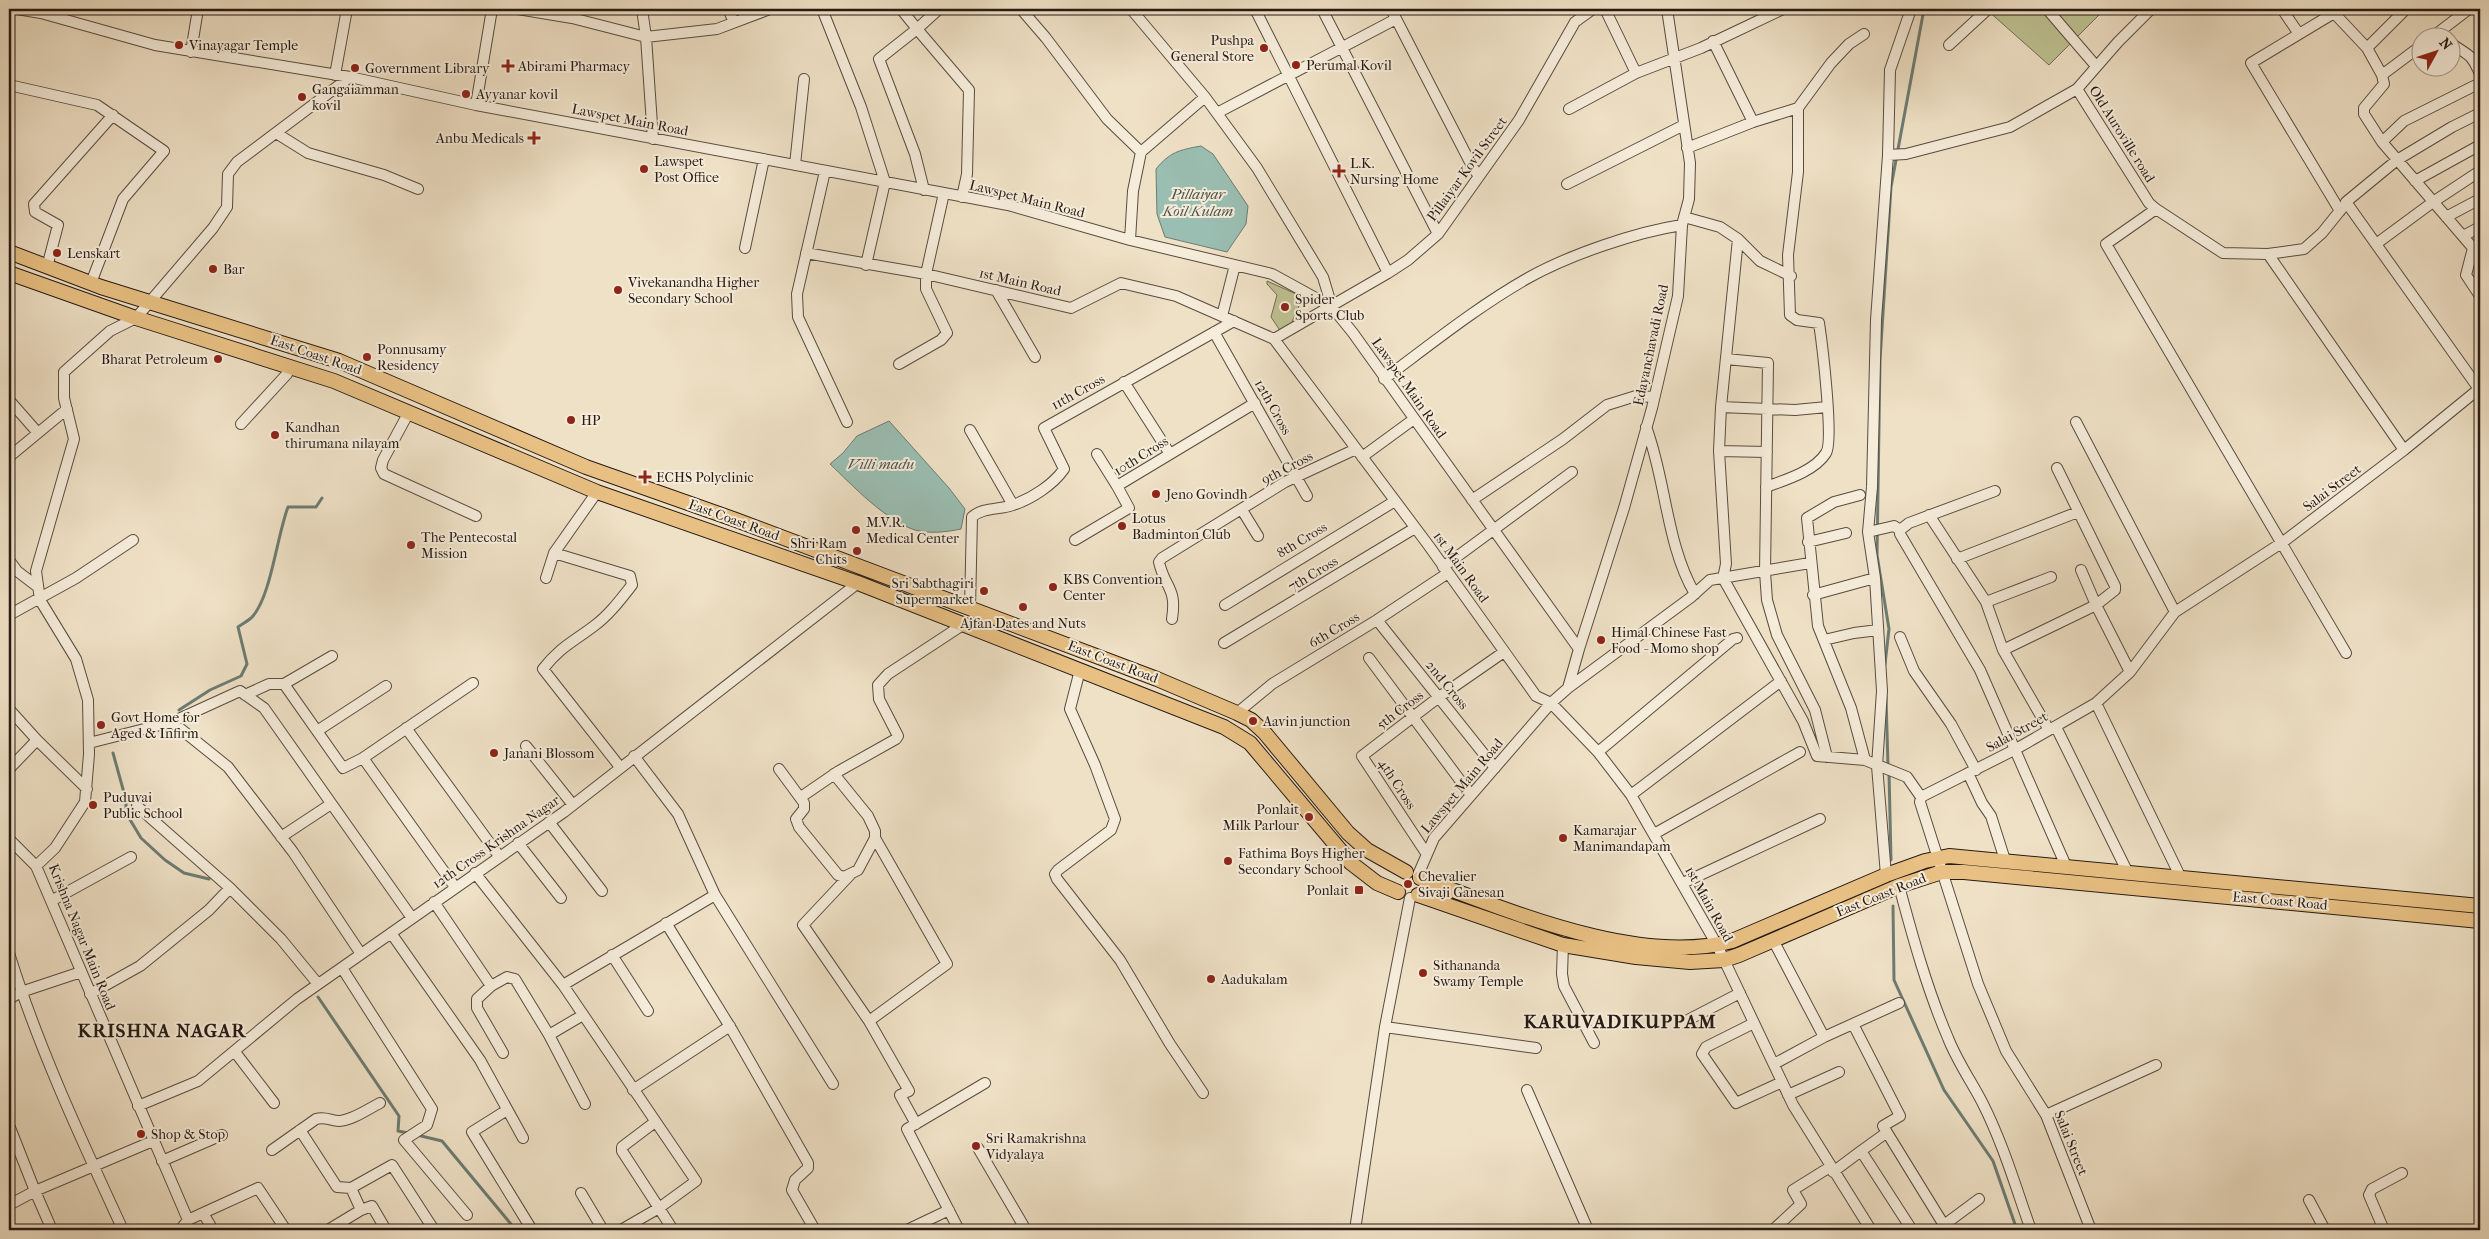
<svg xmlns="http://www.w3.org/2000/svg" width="2489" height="1239" viewBox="0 0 2489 1239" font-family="'IM FELL French Canon',serif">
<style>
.green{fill:#bec192;stroke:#726e53}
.water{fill:#9abeb2;stroke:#6c7c73}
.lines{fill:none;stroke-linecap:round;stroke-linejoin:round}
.stream{stroke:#6c7c73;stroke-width:3}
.minor-casing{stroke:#594c40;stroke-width:12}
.highway-casing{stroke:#271a14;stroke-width:16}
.minor{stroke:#f5ecda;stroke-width:10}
.highway{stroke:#e8c083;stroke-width:14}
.poi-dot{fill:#8f2418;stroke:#f5ecda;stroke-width:2}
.labels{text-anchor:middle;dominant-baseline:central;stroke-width:4;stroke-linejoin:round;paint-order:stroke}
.poi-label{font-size:14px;fill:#271a14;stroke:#f5ecda;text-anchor:start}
.street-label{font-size:14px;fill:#271a14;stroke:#f5ecda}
.water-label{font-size:15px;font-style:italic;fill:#4f534b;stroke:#f5ecda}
.district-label{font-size:19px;font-weight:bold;letter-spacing:1px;fill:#271a14;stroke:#f5ecda}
</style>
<rect width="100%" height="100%" fill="#efe1c6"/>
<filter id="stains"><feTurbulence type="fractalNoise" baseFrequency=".004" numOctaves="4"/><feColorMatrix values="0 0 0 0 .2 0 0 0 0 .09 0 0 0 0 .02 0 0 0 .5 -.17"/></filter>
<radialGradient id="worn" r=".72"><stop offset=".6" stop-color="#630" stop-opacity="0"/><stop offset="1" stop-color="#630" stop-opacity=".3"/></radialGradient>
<path class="green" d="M1986 9H2105L2049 65Z
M1267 281 1303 297 1288 331 1281 332 1271 317 1277 295 1267 284Z"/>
<path class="water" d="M1201 146 1213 154 1248 206 1246 224 1227 252 1165 237 1157 214 1156 169C1170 152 1179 150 1201 146Z
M889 421 949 488 965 509 961 529C947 532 929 534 915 530 886 521 852 485 830 464L843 453 857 436Z"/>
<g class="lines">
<path class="stream" d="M1885 664 1889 629 1877 555 1880 360 1891 187 1924 9
M1886 697 1888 766
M179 710 210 690 241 676 247 664 238 627C242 624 250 620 253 616 271 595 277 536 288 507H316L322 498
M113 753 126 800V813L141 838 165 860 184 873 209 879
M1889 772 1891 860
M1893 906 1894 980 1944 1090 1993 1161 2017 1230
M318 997 399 1116 398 1131 408 1133
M417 1135 442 1141 515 1229 514 1230"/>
<defs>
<path id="minor" d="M17 9 41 13 155 45 350 77 476 105 1008 205 1130 240 1272 274 1332 307 1353 333 1579 649 1568 688 1551 703 1434 838 1418 875
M518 9 572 18 646 37 717 29 770 9
M642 9 646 37 653 139
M728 9 734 22
M822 9 861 107 885 182 866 265
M901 9 917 29 879 59 915 154 924 190
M939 9 917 29 969 90 967 174 962 197
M1021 9 1046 38 1107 119 1141 152
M1131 9 1205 97 1257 168 1323 277 1332 307
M1255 9 1388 273
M1322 9 1438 234
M1391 9 1473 168 1479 176
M1605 9 1636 73
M2047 9 2096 66
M2151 9 2118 42 2077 89 2149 203 2156 209 2223 253 2268 254 2404 450
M2282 9 2299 34
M2478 9 2480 13
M2431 38 2469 9
M1713 41 1753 122
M2452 44C2469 56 2471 53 2480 74
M1949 45 1988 9
M2367 48 2382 75 2422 45
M191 52 198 9
M335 75 347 9
M2480 83 2404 121 2382 142 2473 248 2466 275 2480 296
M9 85 97 105 164 151 123 199 91 283
M476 105 492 9
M1569 109 1636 73 1701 48 1783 9
M1217 113 1396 19
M276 133 308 153 384 175 418 189
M2382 142 2364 114V108L2384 84 2382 75
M1687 148 1753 122 1798 108 1831 63 1849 44 1864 34
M1888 155 1906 154 2010 127 2077 89
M795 165 804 79
M825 171 797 294 798 317 847 422
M2415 181 2480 145
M1567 184 1684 125
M2156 209 2106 244 2346 653
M2340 211 2251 63 2334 13 2367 48 2406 9
M1684 217 1720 227 1738 239 1760 261 1791 276
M2446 217 2480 199
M2463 236 2480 227
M1738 239 1721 407 1719 451 1726 564 1723 578 1803 721 1817 756 1865 760 1907 777 1921 797
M1130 240 1133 191 1141 152 1205 97
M2376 244 2433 202 2480 171
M745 248 764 159
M806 253 926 274 1071 308 1121 283 1176 296 1274 339 1429 546 1536 696 1551 703 1598 752 1631 795 1717 945 1793 1105 1871 1230
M2268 254 2304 249 2322 233 2343 207
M47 267 58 225 35 212 34 204 113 115
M996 290 1035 357
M1222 316 1235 265
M1214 332 1307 496
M1274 339 1388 273 1408 260 1438 234 1519 120 1575 22 1593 9
M1726 359 1768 363 1765 572 1767 600 1777 635 1815 710 1827 757
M899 364 941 340 947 333 926 289V274L944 193
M1384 379C1431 344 1477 307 1528 278 1569 255 1636 232 1682 225
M1124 382 1170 454
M2479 389 2346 202 2397 160 2452 127 2480 113
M9 400 38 433
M1721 407 1795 410 1827 407
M409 412 383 460 381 468 384 474 476 516
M2076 422 2175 612
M241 424 287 374 291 366
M1646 427C1666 479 1666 545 1695 594
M970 430 1013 505
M1719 451 1767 452
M1097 454 1117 486
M9 457 67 409
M1362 457 1414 419
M1766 487C1785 480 1815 471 1826 453 1834 441 1822 343 1819 323L1797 320 1790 315 1788 255 1798 172V108
M1995 491 1909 523 1900 530V534L1980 670 2066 866
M1860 495 1834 502 1807 518 1818 626 1851 708 1865 760
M1472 500 1563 439 1607 405 1636 396 1654 397
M1242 510 1258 536
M1929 515 1986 602
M1868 532 1894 526 1900 530
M1075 540 1129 508 1117 486 1255 403
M1808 542 1846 533
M554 553 630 576 632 585C621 599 609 615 594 626 573 642 560 647 543 669L620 767
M1957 559 2078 512
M9 560 17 571 38 587
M1443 567 1572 472
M2081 570 2096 605 2130 672
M546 578 554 553 597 492
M1813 595 1875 578
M1225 605 1395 501
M970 608 972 517C983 507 1000 510 1013 505 1031 499 1053 485 1064 469L1044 428 1234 321
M9 615 76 578 133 540
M1172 619C1177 587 1165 589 1159 562L1162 558 1285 482 1356 449
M1377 620 1495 768
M1900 637 1914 671 1951 724 1976 770
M1824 640 1854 633 1878 630
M1224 643 1415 528
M1579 649 1624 508 1652 408 1678 296 1682 225 1689 199 1690 163 1667 9
M2003 650 2096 605 2115 590V586L2057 468
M1369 658 1471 795
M1080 670 1070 709 1095 765 1115 819 1111 830 1058 870 1055 874 1057 879 1120 960 1170 1044 1203 1093
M284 684 332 656
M1568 688 1690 598 1710 580 1810 563
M245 695 269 684H284L343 768 363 758 473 683
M2096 703 2180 876
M9 709 37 740
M1237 713 1272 684 1377 620 1448 573
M172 722 228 767 293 852 361 954
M2056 727 2127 871
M406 728 499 856
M2049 730 2003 650 1986 602 2051 577
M317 731 386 686
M89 743 172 722 240 691 264 708 412 918
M526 746 573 805
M1598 752 1733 639 1737 638
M634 756 678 814 715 895 833 1084
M363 758 455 887
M9 769 37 740 87 789
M779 769 804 803V809L796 819 799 827 838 875 844 877 858 870 875 838V831L868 816 834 774
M1968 773 1982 803 1991 816 2005 860
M1631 795 1781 681
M801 797 839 771 896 739 898 736 879 699 878 685 888 674 964 624
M137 806 230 888 281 939 318 984
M549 822 602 891
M1654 834 1800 752
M281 837 331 804
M9 839 36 866
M518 843 561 898
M1426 853 1362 756 1439 697 1504 652
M475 873 563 985 696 1181 659 1208 622 1151V1147L655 1122
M850 875 803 925 869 1021 909 1091 900 1095 916 1124
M1886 875 1877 766 1882 691 1875 578 1868 532 1872 487 1876 320 1888 155 1890 70 1911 9
M1683 883 1820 819
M1899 886C1913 938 1927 989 1948 1038 1957 1061 1971 1081 1982 1102 2003 1143 2016 1188 2031 1230
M51 901 131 857
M434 902 491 986 507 977 515 979 549 1035 585 1104
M666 923 732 1030 808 1163V1168L795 1180 792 1190 815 1230
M391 933 480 1060 523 1138
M1773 940 1824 1037 1774 1064
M1563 945 1562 974 1564 986 1594 1043
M9 953C38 1047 82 1141 123 1230
M612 955 648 1011
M342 968 432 1109 427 1125 404 1140 467 1215
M563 985 715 895
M491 986 477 999V1008L503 1053
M90 994 140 966 209 910 230 888
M9 999 21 992 81 972
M869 1021 947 964 875 838
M1682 1023 1740 993
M1754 1023 1706 1047 1702 1054 1736 1103 1782 1082
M1853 1024 1900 1116 1883 1126 1947 1230
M1385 1027 1536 1048
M549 1035 583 1015
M1824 1037 1899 1003
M235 1052 274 1103
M633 1090 730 1026
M1527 1090 1588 1230
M1788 1095 1839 1072
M138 1106 198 1081 297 999 564 812 858 583
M507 1110 472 1132 532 1230
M2046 1115 2156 1065
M9 1125 35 1191 153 1141
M300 1130 337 1187 351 1188
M978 1148 1026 1230
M272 1150 316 1119C325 1116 331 1121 339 1121 353 1120 368 1109 380 1103
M1861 1151 1886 1133
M162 1161 222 1135
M1833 1172 1861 1151 1912 1230
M581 1193 603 1230
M2309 1200 2325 1230
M9 1205 35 1191 52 1230
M361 1210 372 1206 386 1230
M203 1213 258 1188 286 1230
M188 1220 203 1213 213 1230
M1944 1225 1979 1199
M180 1230 188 1220 36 866 55 848 85 802 89 754 88 700 76 659 40 600 36 571 74 439 64 398V372L110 331 136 318 213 228 227 207 228 174 237 162 350 77
M328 1230 361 1210 351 1188 392 1165 434 1230
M621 1230 659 1208 673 1230
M907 1230 949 1210
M959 1230 907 1129 985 1083
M1355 1230 1385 1027 1410 898
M1773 1230 1801 1204 1793 1190 1830 1167
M2091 1230 2046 1115 2006 1051 1978 984 1920 802 1921 797 2016 749 2096 703 2130 672 2175 612 2283 542 2404 450 2480 388
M2384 1230 2369 1195 2372 1189 2402 1173"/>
<path id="highway" d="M9 252 101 287 339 361 586 467 736 520 1157 679 1237 713 1251 720 1264 732 1348 833 1367 850 1406 872
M9 273 136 318 334 381 597 492 858 583 1224 727 1250 743 1351 863 1377 883 1398 892
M1420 878C1508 910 1639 967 1732 941L1886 875 1925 861 1949 856 2480 906
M1418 895 1563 945 1636 957 1690 962 1724 960 1739 955 1899 886 1942 872H1964L2480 921"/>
</defs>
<use href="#minor" class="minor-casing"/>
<use href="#highway" class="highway-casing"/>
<use href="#minor" class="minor"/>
<use href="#highway" class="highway"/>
</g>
<g class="poi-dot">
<circle cx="179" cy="45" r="5"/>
<circle cx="1264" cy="48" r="5"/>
<circle cx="1296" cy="65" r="5"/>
<path d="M505.5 58.5h5v5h5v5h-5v5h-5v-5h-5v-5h5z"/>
<circle cx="355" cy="68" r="5"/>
<circle cx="466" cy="94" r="5"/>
<circle cx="302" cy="97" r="5"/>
<path d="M531.5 130.5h5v5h5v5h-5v5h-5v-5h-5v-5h5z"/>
<circle cx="644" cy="169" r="5"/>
<path d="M1336.5 163.5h5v5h5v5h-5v5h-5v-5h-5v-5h5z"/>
<circle cx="57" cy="253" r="5"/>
<circle cx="213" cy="269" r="5"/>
<circle cx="618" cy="290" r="5"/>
<circle cx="1285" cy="307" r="5"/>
<circle cx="367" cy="357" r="5"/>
<circle cx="218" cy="359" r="5"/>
<circle cx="571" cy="420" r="5"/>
<circle cx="275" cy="435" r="5"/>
<path d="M642.5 469.5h5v5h5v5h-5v5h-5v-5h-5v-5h5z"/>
<circle cx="1156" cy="494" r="5"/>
<circle cx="1122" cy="526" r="5"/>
<circle cx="856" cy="530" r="5"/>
<circle cx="411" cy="545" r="5"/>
<circle cx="857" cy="551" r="5"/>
<circle cx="1053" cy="587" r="5"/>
<circle cx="984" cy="591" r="5"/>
<circle cx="1023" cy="607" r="5"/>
<circle cx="1601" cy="640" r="5"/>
<circle cx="1253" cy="721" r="5"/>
<circle cx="101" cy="725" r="5"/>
<circle cx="494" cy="753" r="5"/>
<circle cx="93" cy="805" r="5"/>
<circle cx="1309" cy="817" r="5"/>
<circle cx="1563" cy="838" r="5"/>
<circle cx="1228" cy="861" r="5"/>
<circle cx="1408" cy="884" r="5"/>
<rect x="1354" y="885" width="10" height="10" rx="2.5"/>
<circle cx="1423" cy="973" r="5"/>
<circle cx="1211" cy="979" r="5"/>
<circle cx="141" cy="1134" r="5"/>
<circle cx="976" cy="1146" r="5"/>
</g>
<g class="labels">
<g class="poi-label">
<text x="1254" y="40" text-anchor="end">Pushpa<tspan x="1254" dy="16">General Store</tspan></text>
<text x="189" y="45">Vinayagar Temple</text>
<text x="1306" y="65">Perumal Kovil</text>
<text x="518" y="66">Abirami Pharmacy</text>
<text x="365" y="68">Government Library</text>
<text x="312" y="89">Gangaiamman<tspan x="312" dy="16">kovil</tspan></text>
<text x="476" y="94">Ayyanar kovil</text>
<text x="524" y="138" text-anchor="end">Anbu Medicals</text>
<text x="654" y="161">Lawspet<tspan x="654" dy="16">Post Office</tspan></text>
<text x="1350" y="163">L.K.<tspan x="1350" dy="16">Nursing Home</tspan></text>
<text x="67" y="253">Lenskart</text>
<text x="223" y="269">Bar</text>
<text x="628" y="282">Vivekanandha Higher<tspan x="628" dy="16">Secondary School</tspan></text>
<text x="1295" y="299">Spider<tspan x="1295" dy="16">Sports Club</tspan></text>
<text x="377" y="349">Ponnusamy<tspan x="377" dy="16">Residency</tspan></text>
<text x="208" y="359" text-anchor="end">Bharat Petroleum</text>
<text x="581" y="420">HP</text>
<text x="285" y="427">Kandhan<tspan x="285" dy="16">thirumana nilayam</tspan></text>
<text x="656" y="477">ECHS Polyclinic</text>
<text x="1166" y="494">Jeno Govindh</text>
<text x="1132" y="518">Lotus<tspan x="1132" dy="16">Badminton Club</tspan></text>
<text x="866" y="522">M.V.R.<tspan x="866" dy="16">Medical Center</tspan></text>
<text x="421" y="537">The Pentecostal<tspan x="421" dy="16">Mission</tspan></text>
<text x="847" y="543" text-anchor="end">Shri Ram<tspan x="847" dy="16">Chits</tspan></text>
<text x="1063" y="579">KBS Convention<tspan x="1063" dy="16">Center</tspan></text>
<text x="974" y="583" text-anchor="end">Sri Sabthagiri<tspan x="974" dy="16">Supermarket</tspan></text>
<text x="1023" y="623" text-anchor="middle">Ajfan Dates and Nuts</text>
<text x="1611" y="632">Himal Chinese Fast<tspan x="1611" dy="16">Food - Momo shop</tspan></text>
<text x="111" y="717">Govt Home for<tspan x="111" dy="16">Aged &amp; Infirm</tspan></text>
<text x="1263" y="721">Aavin junction</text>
<text x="504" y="753">Janani Blossom</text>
<text x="103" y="797">Puduvai<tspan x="103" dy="16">Public School</tspan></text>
<text x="1299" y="809" text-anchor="end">Ponlait<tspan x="1299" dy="16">Milk Parlour</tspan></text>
<text x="1573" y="830">Kamarajar<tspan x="1573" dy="16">Manimandapam</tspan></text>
<text x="1238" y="853">Fathima Boys Higher<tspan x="1238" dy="16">Secondary School</tspan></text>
<text x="1418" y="876">Chevalier<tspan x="1418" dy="16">Sivaji Ganesan</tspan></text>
<text x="1349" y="890" text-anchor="end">Ponlait</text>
<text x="1433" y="965">Sithananda<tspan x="1433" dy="16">Swamy Temple</tspan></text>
<text x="1221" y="979">Aadukalam</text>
<text x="151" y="1134">Shop &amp; Stop</text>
<text x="986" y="1138">Sri Ramakrishna<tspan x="986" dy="16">Vidyalaya</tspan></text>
</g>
<g class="street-label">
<text transform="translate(630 120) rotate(11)">Lawspet Main Road</text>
<text transform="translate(2122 134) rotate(58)">Old Auroville road</text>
<text transform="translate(1467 169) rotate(-54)">Pillaiyar Kovil Street</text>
<text transform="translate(1027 199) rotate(14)">Lawspet Main Road</text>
<text transform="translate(1020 282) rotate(13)">1st Main Road</text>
<text transform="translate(1651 345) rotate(-78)">Edayanchavadi Road</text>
<text transform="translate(316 355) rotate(19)">East Coast Road</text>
<text transform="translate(1409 388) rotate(55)">Lawspet Main Road</text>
<text transform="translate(1078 392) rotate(-29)">11th Cross</text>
<text transform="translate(1273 407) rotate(61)">12th Cross</text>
<text transform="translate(1141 456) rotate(-32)">10th Cross</text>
<text transform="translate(1287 468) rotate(-28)">9th Cross</text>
<text transform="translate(2332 488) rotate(-37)">Salai Street</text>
<text transform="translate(734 520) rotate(20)">East Coast Road</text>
<text transform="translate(1302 540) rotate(-31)">8th Cross</text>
<text transform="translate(1461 567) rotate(54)">1st Main Road</text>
<text transform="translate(1313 574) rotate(-31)">7th Cross</text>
<text transform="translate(1334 630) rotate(-31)">6th Cross</text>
<text transform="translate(1113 662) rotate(21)">East Coast Road</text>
<text transform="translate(1447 685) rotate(51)">2nd Cross</text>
<text transform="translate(1400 710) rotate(-37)">5th Cross</text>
<text transform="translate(2017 732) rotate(-29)">Salai Street</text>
<text transform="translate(1397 784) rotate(57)">4th Cross</text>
<text transform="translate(1462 786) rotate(-50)">Lawspet Main Road</text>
<text transform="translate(496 842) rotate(-35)">12th Cross Krishna Nagar</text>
<text transform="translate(1881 895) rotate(-22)">East Coast Road</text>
<text transform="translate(2280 901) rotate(5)">East Coast Road</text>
<text transform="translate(1709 904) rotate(61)">1st Main Road</text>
<text transform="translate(82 937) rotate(68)">Krishna Nagar Main Road</text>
<text transform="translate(2071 1143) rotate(68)">Salai Street</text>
</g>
<g class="water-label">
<text x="1198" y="194">Pillaiyar<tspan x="1198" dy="17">Koil Kulam</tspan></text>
<text x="881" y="464">Villi madu</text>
</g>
<g class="district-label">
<text x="1620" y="1022">KARUVADIKUPPAM</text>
<text x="162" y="1031">KRISHNA NAGAR</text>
</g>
</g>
<rect width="2489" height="1239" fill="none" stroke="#efe1c6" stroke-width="30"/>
<rect x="10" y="10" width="2469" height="1219" fill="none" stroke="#271a14" stroke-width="2.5"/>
<rect x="15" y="15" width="2459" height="1209" fill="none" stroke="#271a14"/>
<g transform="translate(2436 52) rotate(50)"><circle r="24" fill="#f5ecda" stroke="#a3988b"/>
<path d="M0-4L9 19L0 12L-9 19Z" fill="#8f2418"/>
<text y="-8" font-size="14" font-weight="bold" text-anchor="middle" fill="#271a14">N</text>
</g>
<rect width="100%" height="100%" filter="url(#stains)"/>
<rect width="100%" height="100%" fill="url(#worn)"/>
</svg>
